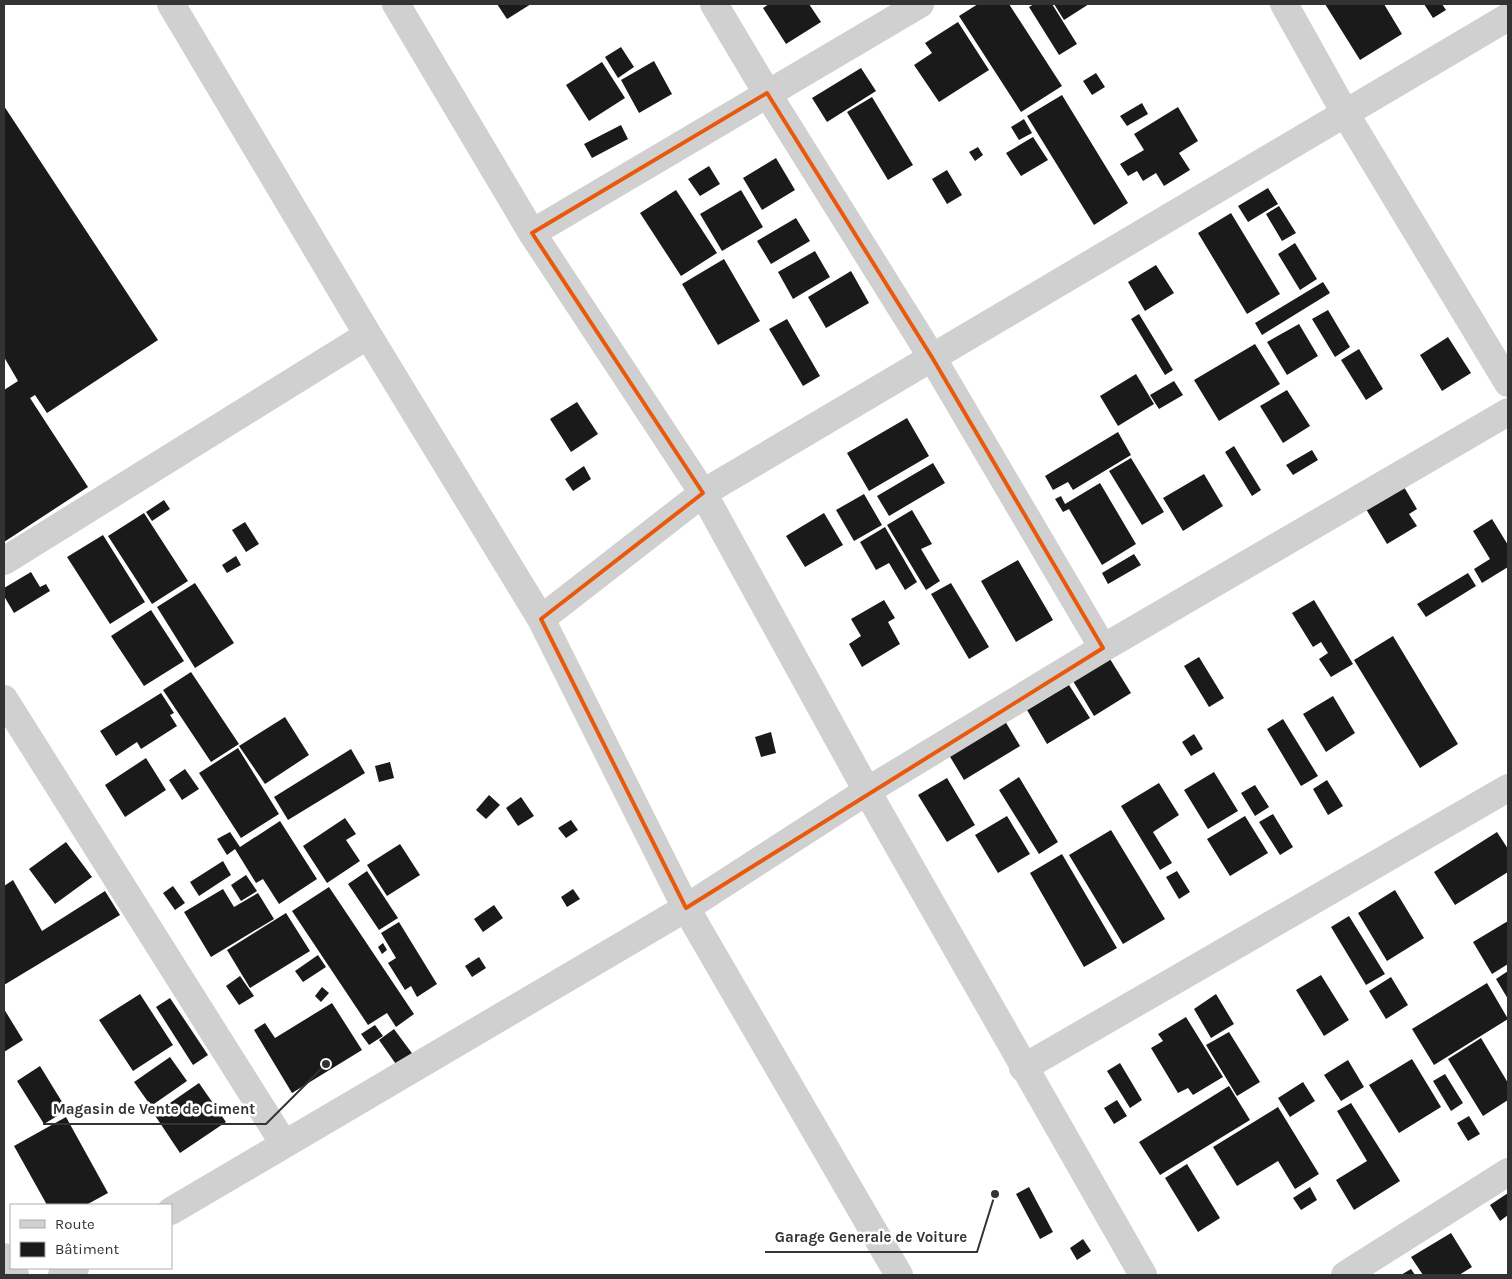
<svg xmlns="http://www.w3.org/2000/svg" width="1512" height="1279" viewBox="0 0 1512 1279" font-family="Karla,sans-serif">
<style>
.building{fill:#1a1a1a}
.lines{fill:none;stroke-linecap:round;stroke-linejoin:round}
.minor{stroke:#d0d0d0;stroke-width:28}
.marked{fill:none;stroke:#e8590c;stroke-width:4;stroke-linejoin:round}
.leader{fill:none;stroke:#333;stroke-width:2}
.callout-dot{fill:#333;stroke:#fff;stroke-width:2}
.callout-label{font-size:15px;text-anchor:middle;font-weight:bold;fill:#333;stroke:#fff;stroke-width:5;stroke-linejoin:round;paint-order:stroke}
</style>
<rect width="100%" height="100%" fill="#fff"/>
<path class="building" d="M497 4H531L507 19Z
M769 4H809L821 22 786 44 763 8Z
M978 4H1009L1062 86 1021 112 959 16Z
M1034 4H1052L1077 44 1059 55 1029 7Z
M1054 4H1089L1064 20Z
M1325 4H1384L1402 34 1360 60Z
M1424 4H1442L1446 10 1433 18Z
M958 22 989 70 939 102 914 65 932 53 925 43Z
M621 47 634 67 618 78 605 57Z
M654 61 672 94 639 113 621 80Z
M602 62 625 98 589 121 566 85Z
M861 68 876 91 827 122 812 98Z
M1096 73 1105 87 1092 95 1083 81Z
M1062 95 1128 203 1094 225 1027 116Z
M872 97 913 165 888 180 847 112Z
M1142 103 1148 114 1127 126 1120 116Z
M4 106 158 340 47 413 35 395 30 398 88 487 4 542V390L18 381 4 357Z
M1178 107 1198 141 1179 153 1190 170 1164 186 1156 173 1143 181 1137 171 1128 176 1120 164 1144 150 1134 134Z
M1024 119 1032 133 1019 140 1011 127Z
M621 125 628 139 592 158 584 144Z
M1033 137 1048 160 1021 176 1006 153Z
M978 147 983 155 975 161 969 152Z
M776 158 795 190 762 210 743 178Z
M709 166 720 184 700 196 688 179Z
M947 170 962 195 947 204 932 179Z
M1268 188 1278 204 1248 222 1238 206Z
M676 190 717 253 681 276 640 213Z
M741 190 763 227 722 251 700 214Z
M1279 206 1296 233 1282 241 1266 214Z
M1231 213 1280 294 1247 314 1198 233Z
M796 218 810 241 771 264 757 241Z
M1295 243 1317 279 1300 290 1278 254Z
M815 251 830 277 793 299 778 272Z
M724 259 760 321 718 345 682 284Z
M1156 265 1174 293 1145 311 1128 282Z
M851 271 869 303 826 328 808 297Z
M1323 282 1330 293 1262 335 1255 323Z
M1328 310 1350 347 1335 357 1312 319Z
M1139 314 1173 370 1165 375 1131 319Z
M787 319 820 376 803 386 769 329Z
M1299 324 1318 356 1287 375 1267 342Z
M1448 337 1471 373 1442 391 1420 355Z
M1255 344 1280 384 1219 421 1194 380Z
M1359 349 1383 389 1366 400 1341 360Z
M1136 374 1154 404 1118 426 1100 396Z
M1174 381 1183 395 1159 409 1150 395Z
M1287 390 1310 426 1283 443 1260 406Z
M577 402 598 434 571 452 550 419Z
M907 418 929 456 869 491 847 453Z
M1118 432 1131 455 1073 490 1068 482 1053 490 1045 476Z
M1234 446 1261 490 1252 496 1225 452Z
M1312 450 1318 460 1293 475 1286 465Z
M1131 458 1164 512 1142 525 1109 471Z
M933 463 945 483 889 516 877 496Z
M584 466 591 479 573 491 565 479Z
M1204 474 1223 506 1183 531 1163 498Z
M1100 483 1136 544 1102 565 1069 509 1063 512 1055 499 1061 496 1065 504Z
M1404 487 1417 509 1409 514 1417 526 1387 544 1366 509Z
M864 494 882 525 854 541 836 510Z
M164 500 170 509 152 521 146 512Z
M912 510 932 544 921 549 940 581 926 590 887 525Z
M144 513 188 581 152 604 108 536Z
M824 513 843 545 805 567 786 536Z
M1492 519 1508 545V567L1482 583 1474 569 1490 559 1473 531Z
M245 522 259 544 246 552 232 530Z
M885 527 917 582 905 590 889 563 876 570 860 542Z
M103 535 145 602 110 624 67 557Z
M1134 554 1141 565 1108 584 1102 573Z
M236 556 241 565 227 573 222 565Z
M1018 560 1053 620 1016 642 981 581Z
M31 572 40 587 46 584 50 591 14 613 4 596V588Z
M1468 573 1476 586 1426 617 1417 604Z
M195 583 234 643 195 668 157 607Z
M951 583 989 647 969 659 931 594Z
M884 600 895 618 888 622 900 644 862 667 849 644 861 636 851 619Z
M1314 600 1353 664 1331 677 1319 659 1328 653 1321 642 1313 647 1292 613Z
M151 610 184 661 144 686 111 636Z
M1393 636 1458 744 1420 768 1354 660Z
M1199 657 1224 698 1209 707 1184 666Z
M1110 659 1131 693 1094 716 1073 681Z
M191 672 239 744 211 762 163 690Z
M1069 685 1090 718 1047 744 1027 710Z
M161 693 174 713 170 715 177 726 141 749 137 742 116 756 100 731Z
M1333 696 1355 733 1326 752 1303 714Z
M285 717 309 755 265 784 239 746Z
M1283 719 1318 776 1301 786 1267 729Z
M1005 721 1020 746 964 780 949 755Z
M771 732 776 753 761 757 755 737Z
M1194 734 1203 749 1191 756 1182 742Z
M238 748 279 814 241 838 199 773Z
M351 749 365 773 288 820 274 797Z
M146 758 166 790 125 817 105 785Z
M390 762 394 778 379 782 375 766Z
M185 769 199 789 182 800 169 780Z
M1214 772 1238 811 1208 829 1184 790Z
M1019 777 1058 842 1039 854 999 790Z
M947 778 975 825 947 842 918 795Z
M1327 780 1343 806 1328 815 1313 789Z
M1159 783 1179 815 1153 832 1172 863 1160 870 1121 806Z
M1255 785 1269 807 1255 816 1241 793Z
M489 795 500 805 486 819 476 810Z
M521 797 534 816 518 826 506 808Z
M1273 814 1293 847 1280 855 1259 822Z
M1007 816 1030 854 998 873 975 835Z
M1245 816 1268 853 1230 876 1207 839Z
M345 818 356 834 346 840 360 861 327 883 303 846Z
M571 820 578 830 566 838 558 828Z
M280 821 317 879 279 904 263 879 256 883 235 849 227 855 217 839 230 832 240 847Z
M1111 830 1165 919 1123 944 1069 855Z
M1497 832 1508 849V872L1455 905 1434 872Z
M66 842 92 877 55 904 29 869Z
M400 844 420 875 387 896 367 865Z
M1062 854 1117 948 1084 967 1030 873Z
M223 861 231 875 199 896 190 882Z
M367 871 398 918 379 930 348 884Z
M1177 871 1190 892 1179 899 1166 877Z
M246 875 257 891 241 901 231 885Z
M13 880 42 931 105 891 120 915 4 985V886Z
M173 886 185 903 175 910 163 893Z
M329 887 414 1014 396 1027 387 1013 368 1025 292 911Z
M223 889 234 907 258 893 274 919 211 957 184 912Z
M573 889 580 899 567 907 561 897Z
M1395 890 1424 938 1387 961 1358 913Z
M494 905 503 918 483 932 474 919Z
M286 913 310 951 250 988 227 950Z
M1349 916 1385 974 1366 985 1331 927Z
M1508 921V964L1492 974 1473 942Z
M399 922 437 984 417 997 411 986 405 990 388 963 396 958 381 933Z
M383 943 387 950 382 954 378 947Z
M318 955 326 967 303 982 295 971Z
M479 957 486 968 472 977 465 966Z
M1508 971V999L1496 979Z
M1321 975 1349 1020 1324 1036 1296 990Z
M240 976 254 996 239 1005 226 986Z
M1391 977 1408 1005 1386 1019 1369 991Z
M1487 983 1508 1019 1434 1065 1412 1029Z
M322 987 329 993 321 1002 315 996Z
M140 994 173 1045 133 1071 99 1020Z
M1216 994 1234 1024 1211 1038 1194 1009Z
M170 998 208 1055 193 1065 156 1007Z
M332 1003 362 1050 292 1093 254 1030 265 1023 275 1038Z
M4 1009 23 1040 4 1052Z
M1186 1017 1223 1077 1193 1095 1188 1088 1178 1093 1151 1048 1163 1041 1158 1034Z
M375 1025 383 1036 369 1045 361 1034Z
M394 1029 414 1056 398 1067 379 1040Z
M1229 1032 1260 1082 1237 1096 1206 1045Z
M1481 1038 1508 1083V1100L1483 1116 1448 1059Z
M170 1057 187 1081 151 1106 134 1082Z
M1412 1059 1441 1107 1399 1133 1369 1085Z
M1348 1060 1364 1087 1341 1101 1324 1075Z
M1120 1063 1142 1100 1130 1108 1107 1071Z
M40 1066 67 1110 44 1124 17 1081Z
M1445 1074 1463 1103 1451 1111 1433 1081Z
M1303 1082 1315 1101 1290 1117 1278 1098Z
M199 1083 226 1122 180 1153 154 1114Z
M1229 1086 1250 1120 1160 1175 1139 1142Z
M1117 1100 1127 1116 1114 1124 1104 1108Z
M1351 1103 1400 1181 1354 1210 1336 1180 1367 1161 1337 1111Z
M1278 1107 1319 1174 1295 1189 1278 1161 1237 1186 1213 1147Z
M1469 1116 1480 1134 1468 1141 1457 1123Z
M66 1117 108 1193 86 1205H47L14 1146Z
M1187 1164 1220 1218 1198 1232 1165 1178Z
M1029 1187 1053 1232 1040 1239 1016 1194Z
M1310 1187 1317 1200 1301 1210 1293 1198Z
M1508 1193V1215L1500 1221 1490 1205Z
M1451 1233 1472 1267 1459 1275H1423L1411 1257Z
M1083 1239 1091 1251 1077 1260 1070 1248Z
M1411 1269 1415 1275H1401Z"/>
<g class="lines">
<path class="minor" d="M171 4 368 335 541 619 686 908 899 1275
M396 4 532 233 703 493 867 791 1143 1275
M714 4 767 93 933 359 1103 648
M1284 4 1345 113 1508 383
M532 233 920 4
M4 561 368 335
M541 619 703 493 1508 17
M4 699 284 1144
M1023 1068 1508 788
M171 1211 686 908 867 791 1103 648 1508 412
M4 1257 15 1275
M62 1275 75 1268
M1345 1275 1508 1172"/>
</g>
<path class="marked" d="M767 93 933 359 1103 648 686 908 541 619 703 493 532 233Z"/>
<path class="leader" d="M326 1064L266 1124H43M995 1194L977 1252H765"/>
<g class="callout-dot">
<circle cx="326" cy="1064" r="5"/>
<circle cx="995" cy="1194" r="5"/>
</g>
<g class="callout-label">
<text x="154" y="1114">Magasin de Vente de Ciment</text>
<text x="871" y="1242">Garage Generale de Voiture</text>
</g>
<rect width="1512" height="1279" fill="none" stroke="#333333" stroke-width="10"/>
<rect x="10" y="1204" width="162" height="65" fill="#ffffff" stroke="#adadad"/>
<rect x="20" y="1220" width="25" height="8" fill="#d0d0d0" stroke="#adadad"/>
<text x="55" y="1229" font-size="15" fill="#333333">Route</text>
<rect x="20" y="1242" width="25" height="15" fill="#1a1a1a" stroke="#adadad"/>
<text x="55" y="1254" font-size="15" fill="#333333">Bâtiment</text>
</svg>
